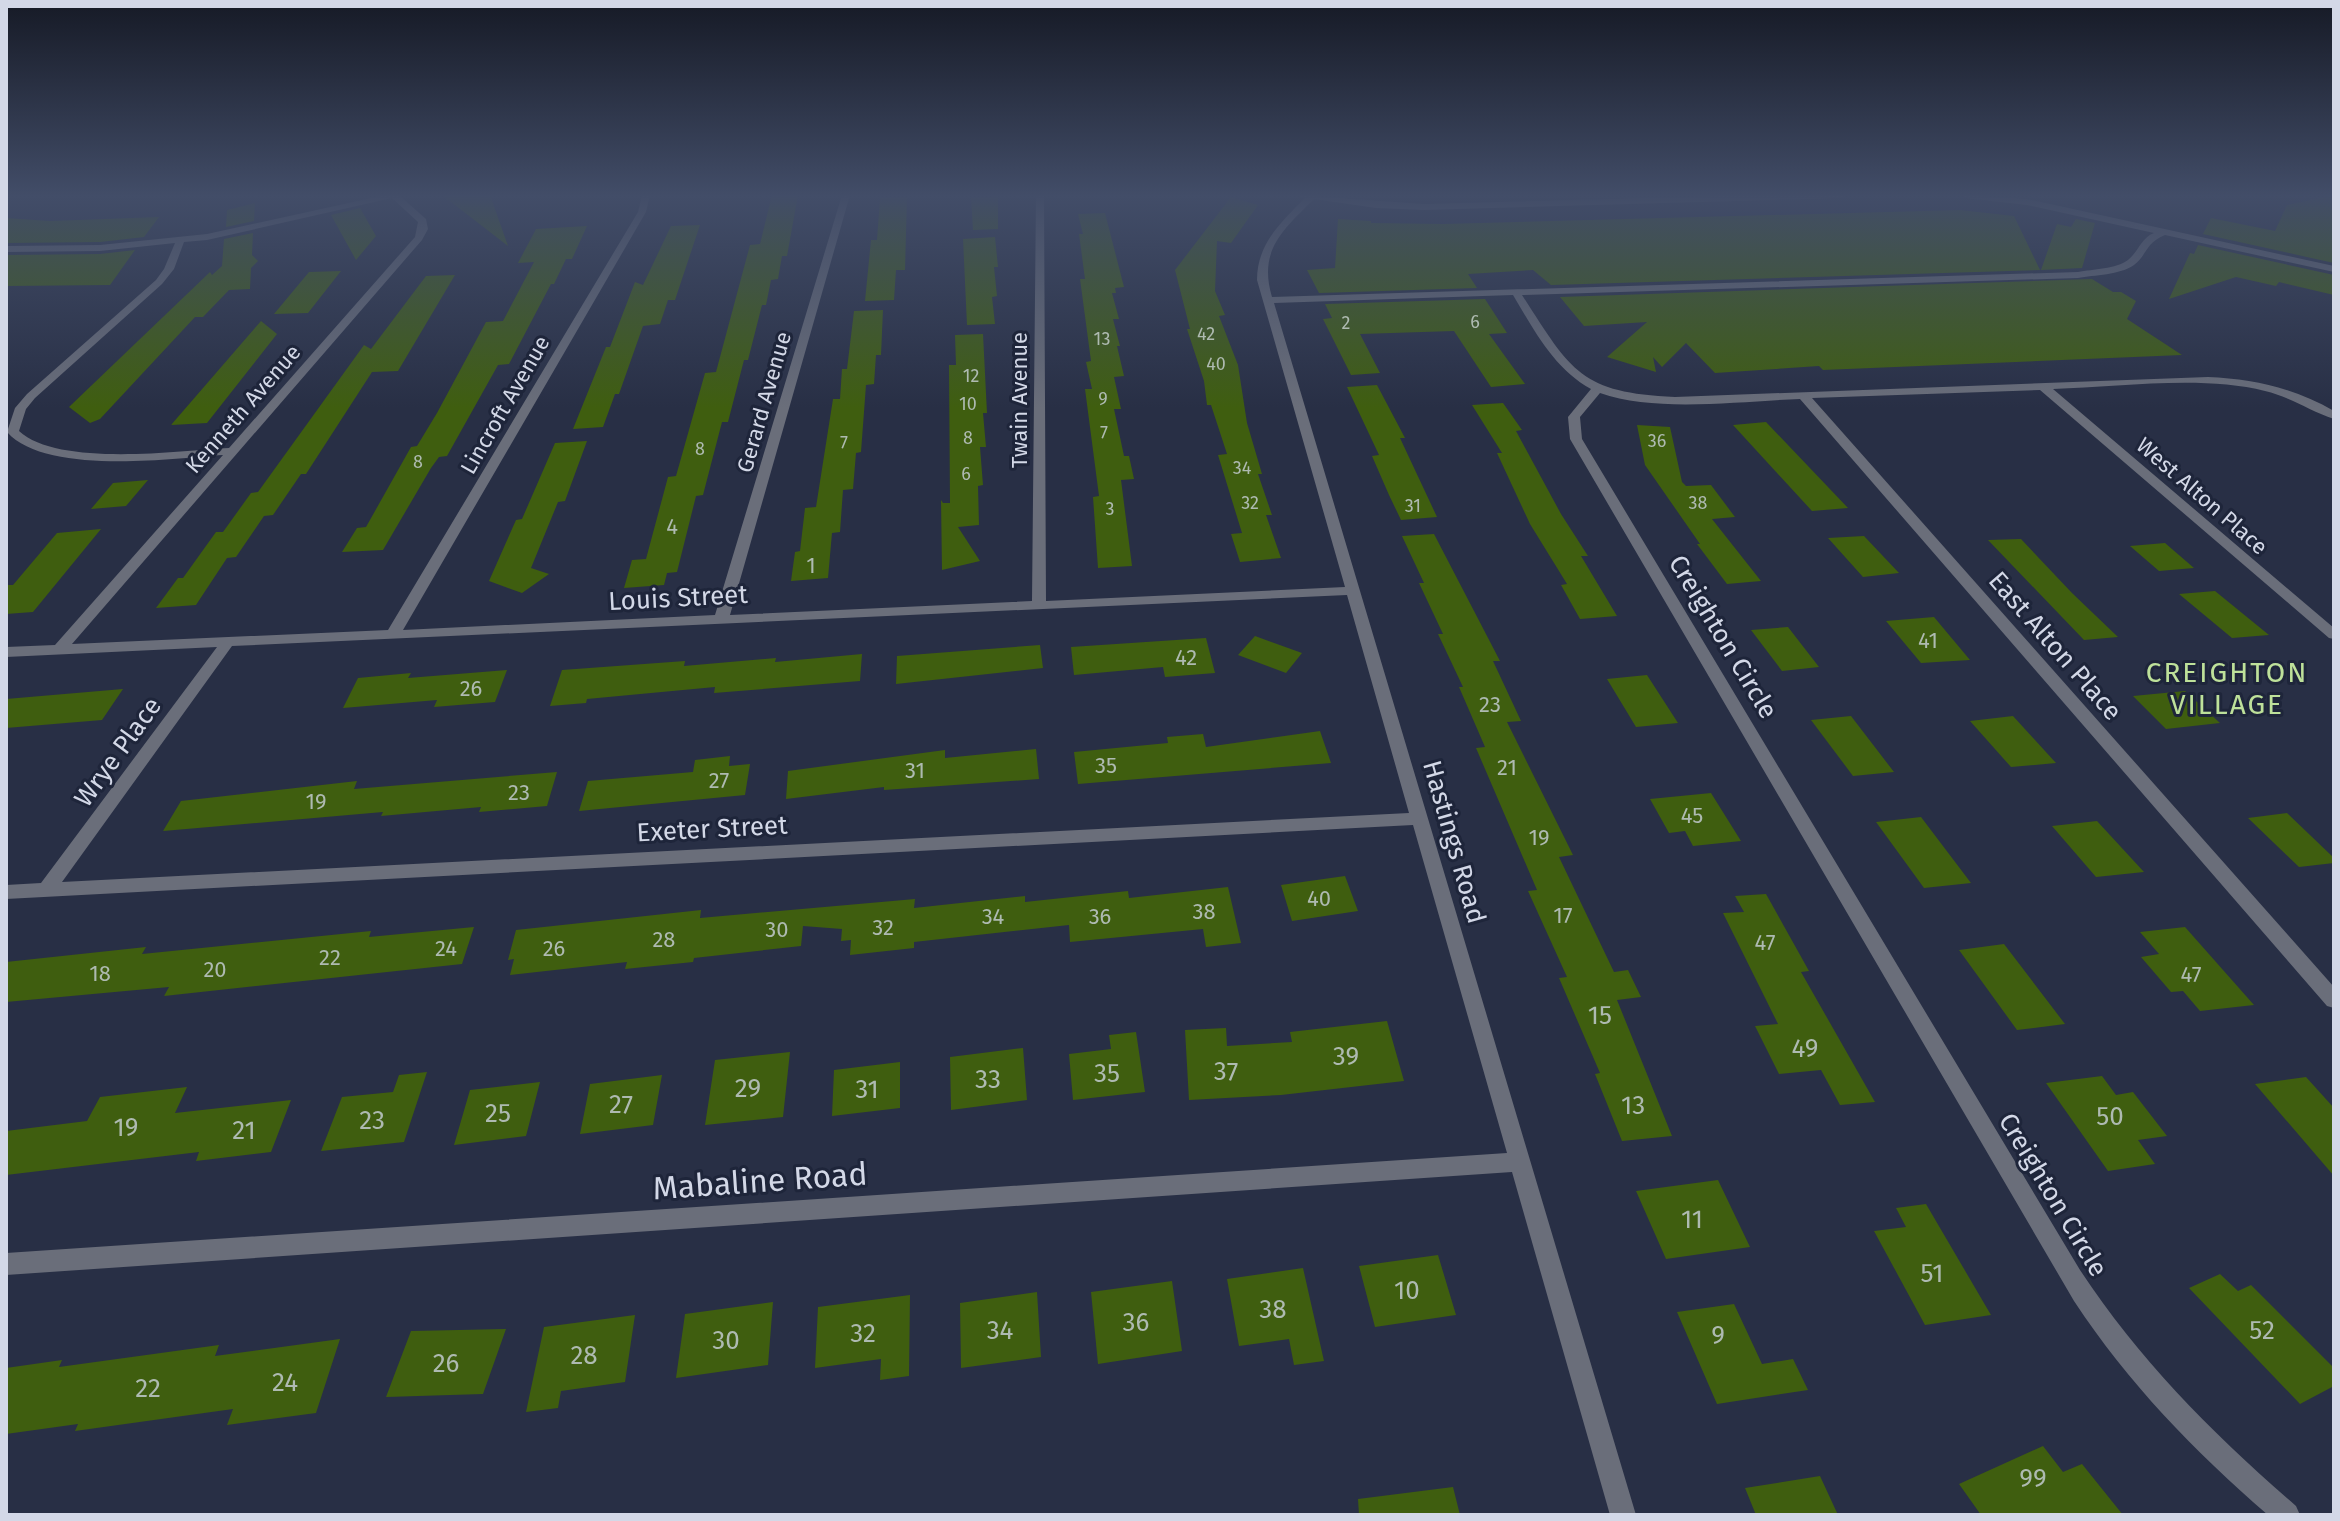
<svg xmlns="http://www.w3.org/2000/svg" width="2340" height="1521" viewBox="0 0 2340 1521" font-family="'Fira Sans',sans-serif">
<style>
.building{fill:#3f5e0f}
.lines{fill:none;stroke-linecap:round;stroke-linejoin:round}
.street{fill:#6a6e7a;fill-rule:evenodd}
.labels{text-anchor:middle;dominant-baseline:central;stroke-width:6;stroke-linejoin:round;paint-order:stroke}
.far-number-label{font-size:18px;fill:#aebab1}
.far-street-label{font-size:22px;fill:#d3d8e7;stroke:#1e253a}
.number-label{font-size:22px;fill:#aebab1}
.street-label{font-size:26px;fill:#d3d8e7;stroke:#1e253a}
.near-number-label{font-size:26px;fill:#aebab1}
.neighbourhood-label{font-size:28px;letter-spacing:2px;fill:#bee19a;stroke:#1e253a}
.near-street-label{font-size:32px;fill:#d3d8e7;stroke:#1e253a}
</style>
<rect width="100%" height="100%" fill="#282f45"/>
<path class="building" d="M442 195H490L508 246Z
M772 195H798L787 256H782L778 279 771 280 766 305H762L748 360H744L728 422H722L703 495 696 496 677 572 667 573 664 585 624 588 632 560 646 559 668 477 676 476 705 373 716 372 750 245 760 244Z
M2334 195V263L2203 234 2211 218 2275 231 2287 205Z
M998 196V229L973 230 971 198Z
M907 197 905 270H896L894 300 865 301 871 240H877L880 198Z
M1231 197 1258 205 1231 243 1217 241 1215 291 1225 315 1219 316 1238 365 1247 423 1262 474H1258L1272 515H1266L1281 558 1240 562 1231 534 1242 533 1218 455 1227 454 1211 405H1207L1204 381 1187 329H1190L1175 270Z
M255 203 254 221 226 227 227 210Z
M360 208 376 236 356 260 331 215Z
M1960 210 2014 216 2040 270 1551 285 1533 270 1468 274 1477 288 1319 293 1307 270 1335 268 1338 219 1371 221V223L1443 224Z
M1105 213 1124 287 1115 288 1116 293H1112L1119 319H1113L1120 346H1117L1124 376 1114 377 1121 409H1114L1124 456H1129L1134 479 1121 480 1132 566 1098 568 1093 497 1099 496 1085 389H1092L1086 362 1091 361 1080 279H1085L1079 234H1083L1078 214Z
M159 217 144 237 100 242 6 243V218L50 221Z
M2076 219 2095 223 2082 268 2041 270 2057 224 2071 227Z
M700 225 675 300H668L660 324 643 326 619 394H615L603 427 573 429 606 347H610L635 282 643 285 671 226Z
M587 226 572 259H566L554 284H551L509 364 498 365 447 456 439 457 431 468 383 550 342 552 357 528 366 527 411 447 417 446 437 413 486 322 503 321 534 262 518 263 536 229Z
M253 233 252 255 258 261 251 268 250 289 229 290 203 317H195L100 419 90 423 69 407 210 272 212 275 222 266 224 239Z
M995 237 998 267H994L997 296 992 297 995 324 967 325 963 239Z
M2198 245 2334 275V295L2279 282 2276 286 2236 277 2169 299 2190 253 2194 254Z
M135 250 110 285 6 286V255L100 254Z
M341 271 308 313 274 314 309 272Z
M455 275 398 371 372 372 306 474H301L273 515 264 516 236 557 227 558 196 605 156 608 178 578H183L216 532H223L251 493 258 492 364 345 371 349 426 276Z
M2092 279 2113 292H2121L2136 301 2127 319 2182 355 1823 370 1819 366 1715 373 1686 343 1662 367 1653 357 1656 372 1607 357 1647 322 1584 326 1560 297Z
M1485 299 1507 333 1489 334 1525 384 1491 387 1454 331 1360 334 1380 373 1351 375 1323 319 1332 318 1325 304Z
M883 310 881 355H876L874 384 866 385 861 452 856 453 853 489 843 490 840 532 832 533 828 578 791 581 795 552 800 551 805 508 816 507 833 399H840L842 369H847L854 311Z
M261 321 277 334 207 423 171 425Z
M983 334 987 413H983L986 447H980L983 485 978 486 979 525 958 527 980 561 942 570 941 500 943 503H950L949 365H956L955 335Z
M1377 385 1405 438H1400L1437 517 1401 520 1389 495 1372 456 1379 455 1347 387Z
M1503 403 1522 430 1516 431 1561 514 1588 556H1581L1617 616 1580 619 1561 585 1567 584 1530 524 1497 453H1502L1472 405Z
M1766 422 1848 508 1812 511 1733 425Z
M1637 425 1670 427 1682 482 1686 486 1711 485 1735 517 1712 519 1761 581 1727 584 1697 544H1700L1645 465Z
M587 441 565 501 558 502 531 568 549 574 522 593 489 581 516 520 522 519 555 443Z
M148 480 126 506 91 509 113 483Z
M101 529 33 612 6 614V585H13L57 533Z
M1434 534 1500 661H1493L1521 721 1507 722 1573 855 1559 857 1614 972 1628 970 1641 997 1617 1000 1672 1136 1622 1141 1595 1074 1600 1073 1559 978 1567 977 1528 891 1537 890 1476 748 1485 747 1459 687H1463L1438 634H1443L1419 583H1424L1402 536Z
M1864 536 1899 573 1863 577 1828 538Z
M2021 539 2072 593 2118 637 2084 640 1988 540Z
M2165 543 2194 568 2159 571 2130 546Z
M2215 591 2269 635 2232 638 2179 594Z
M1934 617 1970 660 1921 663 1886 621Z
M1788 627 1819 667 1782 671 1751 630Z
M1255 636 1302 653 1286 673 1238 655Z
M1206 638 1215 673 1165 677 1163 667 1074 675 1071 647Z
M1040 645 1043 668 896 684 897 656Z
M862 654 860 681 714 693 715 687 587 699 586 703 550 706 562 670 685 661 684 666 776 658 775 662Z
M507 670 495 702 434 707 437 700 343 708 358 678 411 673 408 678Z
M1647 675 1678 723 1636 727 1607 679Z
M123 689 102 720 6 728V699Z
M2185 691 2220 723 2166 729 2133 696Z
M1851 716 1894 772 1853 776 1811 720Z
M2013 716 2056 763 2011 767 1970 721Z
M1320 731 1331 763 1078 784 1074 752 1168 743 1167 737 1203 734 1206 747Z
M1036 749 1039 779 884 790V787L786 799 788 771 945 750V758Z
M730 756 729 766 750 764 745 795 579 811 588 781 693 772 695 760Z
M557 772 547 806 479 812 481 807 381 816 383 812 163 831 181 801 357 781 354 789Z
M1711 793 1741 841 1693 846 1685 831 1669 833 1650 799Z
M2287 813 2334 858V863L2299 867 2248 818Z
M1921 817 1971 883 1924 888 1876 822Z
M2097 821 2144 872 2096 877 2052 826Z
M1345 876 1358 911 1292 921 1281 885Z
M1228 887 1241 943 1206 947 1203 929 1070 942 1069 925 914 942V948L850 955 851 940 841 941 842 929 803 926 801 946 694 958 693 962 625 969 627 962 510 975 514 959 508 960 516 930 701 910 700 918 915 899 914 908 1025 896V902L1128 891 1129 898Z
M1766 894 1809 971 1801 972 1875 1102 1840 1105 1821 1070 1779 1074 1755 1026 1778 1024 1723 913 1744 912 1735 896Z
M474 927 462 964 164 996 169 987 6 1002V962L146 947 142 954 371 931 369 937Z
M2185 927 2254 1005 2200 1011 2183 991 2171 992 2141 957 2159 954 2140 932Z
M2004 944 2065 1024 2017 1030 1959 950Z
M1387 1021 1404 1081 1281 1095 1189 1100 1185 1030 1226 1028 1227 1046 1292 1042 1290 1032Z
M1136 1032 1145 1092 1073 1100 1069 1054 1111 1049 1109 1035Z
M1023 1048 1027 1100 951 1110 950 1057Z
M790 1052 783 1117 705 1125 715 1060Z
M900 1062V1108L832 1116 834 1070Z
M427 1072 404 1142 321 1151 342 1097 393 1092 399 1075Z
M662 1075 653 1125 580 1134 590 1084Z
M2102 1076 2116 1095 2133 1092 2167 1136 2138 1140 2155 1164 2108 1171 2046 1083Z
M2306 1077 2334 1108V1176L2255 1084Z
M540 1082 526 1136 454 1145 470 1090Z
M187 1087 175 1113 291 1100 271 1152 196 1161 199 1152 6 1175V1131L87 1121 100 1097Z
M1718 1180 1750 1247 1666 1259 1636 1191Z
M1926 1204 1991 1315 1925 1325 1874 1231 1906 1227 1896 1208Z
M1438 1255 1456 1315 1375 1327 1359 1266Z
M1303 1268 1324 1361 1294 1365 1289 1339 1239 1346 1227 1279Z
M2220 1274 2238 1291 2251 1285 2334 1368V1386L2300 1404 2189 1288Z
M1172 1281 1182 1351 1098 1364 1091 1292Z
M1037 1292 1041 1357 961 1368 960 1303Z
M910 1295 909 1376 880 1380 881 1359 815 1368 818 1307Z
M773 1302 768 1365 676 1378 685 1314Z
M1734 1304 1762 1364 1793 1359 1808 1390 1717 1404 1677 1312Z
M635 1315 625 1382 561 1391 558 1408 526 1412 544 1327Z
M506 1329 483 1394 386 1397 411 1331Z
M340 1339 316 1413 227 1425 233 1409 75 1431 78 1424 6 1434V1368L62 1360 59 1367 219 1345 215 1356Z
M2043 1446 2063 1472 2082 1464 2123 1515H1981L1959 1484Z
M1820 1476 1838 1515H1756L1745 1488Z
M1453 1487 1460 1515H1359L1358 1499Z"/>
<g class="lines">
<path class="street" d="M385 195H399L426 219 428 229 422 240 72 644 388 630 638 212 642 195H650L646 212 403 630 715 615 842 195H850L730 615 1032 601 1036 195H1044L1046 601 1345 587 1257 280C1257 244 1281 222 1305 198L1296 195 1424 204 1761 195H1845L1841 198 1424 210 1376 208 1314 199C1283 230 1258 250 1272 297L2078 272C2093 269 2116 269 2128 260 2139 251 2141 238 2154 233L2027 205 1965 198 1961 195 2027 199 2334 266V272L2165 235C2145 243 2148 254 2134 265 2120 275 2094 275 2078 278L1522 295C1571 371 1580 393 1675 397L2208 377C2253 379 2295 388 2334 411V419C2310 411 2290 397 2265 391 2203 375 2118 387 2053 389L2334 628V639L2329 638 2040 390 1812 398 2334 987V1008L2327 1006 1800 399C1740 401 1656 413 1600 393L1580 417 1582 439 2080 1270C2140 1361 2214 1435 2296 1506L2300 1515H2268C2194 1451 2128 1383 2074 1301L1570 439 1568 417 1591 389C1554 369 1534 330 1513 295L1274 303 1636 1515H1610L1512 1172 6 1275V1253L1507 1153 1413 825 6 899V885L41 883 217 647 6 657V647L55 645 223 455C168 459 45 475 7 432L15 408 27 394 156 280 164 269 175 243 100 251 6 252V246L100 245 207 234ZM392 198 418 222 415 237 229 448C177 451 58 467 19 431L26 409 35 398 162 284 174 269 184 242 207 240ZM1347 595 1409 813 62 882 232 646Z"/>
</g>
<linearGradient id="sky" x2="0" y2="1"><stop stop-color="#161a26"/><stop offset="0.48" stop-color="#424d68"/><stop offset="1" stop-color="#424d68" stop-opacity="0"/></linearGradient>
<rect width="2340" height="408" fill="url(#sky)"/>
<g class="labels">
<g class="far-number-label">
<text x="1475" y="322">6</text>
<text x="1346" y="323">2</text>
<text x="1206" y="334">42</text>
<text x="1102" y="339">13</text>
<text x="1216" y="364">40</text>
<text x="971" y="376">12</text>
<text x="1103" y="399">9</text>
<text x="968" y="404">10</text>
<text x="1104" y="433">7</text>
<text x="968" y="438">8</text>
<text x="1657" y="441">36</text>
<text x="844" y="443">7</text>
<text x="700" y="449">8</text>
<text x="418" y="462">8</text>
<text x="1242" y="468">34</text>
<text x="966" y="474">6</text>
<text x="1250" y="503">32</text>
<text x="1698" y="503">38</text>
<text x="1413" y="506">31</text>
<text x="1110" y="509">3</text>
</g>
<g class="far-street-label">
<text transform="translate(1019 400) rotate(-90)">Twain Avenue</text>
<text transform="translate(764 402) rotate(-74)">Gerard Avenue</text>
<text transform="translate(505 405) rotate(-60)">Lincroft Avenue</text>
<text transform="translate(243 409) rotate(-49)">Kenneth Avenue</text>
<text transform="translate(2202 496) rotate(41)">West Alton Place</text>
</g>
<g class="number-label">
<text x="672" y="526">4</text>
<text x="811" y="565">1</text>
<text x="1928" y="640">41</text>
<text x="1186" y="657">42</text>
<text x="471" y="688">26</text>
<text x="1490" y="704">23</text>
<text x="1106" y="765">35</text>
<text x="1507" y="767">21</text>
<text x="915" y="770">31</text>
<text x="719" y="780">27</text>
<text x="519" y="792">23</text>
<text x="316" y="801">19</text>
<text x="1692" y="815">45</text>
<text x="1539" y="837">19</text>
<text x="1319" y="898">40</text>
<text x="1204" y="911">38</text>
<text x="1563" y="915">17</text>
<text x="993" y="916">34</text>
<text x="1100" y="916">36</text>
<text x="883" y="927">32</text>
<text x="777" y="929">30</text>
<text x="664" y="939">28</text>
<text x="1765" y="942">47</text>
<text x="446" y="948">24</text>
<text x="554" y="948">26</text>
<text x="330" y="957">22</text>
<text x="215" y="969">20</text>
<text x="100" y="973">18</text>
<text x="2191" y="974">47</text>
</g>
<g class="street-label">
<text transform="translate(678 598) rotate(-3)">Louis Street</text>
<text transform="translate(1723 637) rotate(59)">Creighton Circle</text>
<text transform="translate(2055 646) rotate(49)">East Alton Place</text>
<text transform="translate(118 752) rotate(-54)">Wrye Place</text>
<text transform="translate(712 829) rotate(-3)">Exeter Street</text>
<text transform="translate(1454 842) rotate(74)">Hastings Road</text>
<text transform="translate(2053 1195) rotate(59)">Creighton Circle</text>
</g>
<g class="near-number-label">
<text x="1600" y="1015">15</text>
<text x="1805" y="1048">49</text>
<text x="1346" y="1056">39</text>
<text x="1226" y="1071">37</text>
<text x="1107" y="1073">35</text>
<text x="988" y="1079">33</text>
<text x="748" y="1088">29</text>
<text x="867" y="1089">31</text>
<text x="621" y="1104">27</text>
<text x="1633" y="1105">13</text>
<text x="498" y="1113">25</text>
<text x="2110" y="1116">50</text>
<text x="372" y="1120">23</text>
<text x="126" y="1127">19</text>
<text x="244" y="1130">21</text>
<text x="1692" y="1219">11</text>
<text x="1932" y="1273">51</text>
<text x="1407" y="1290">10</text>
<text x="1273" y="1309">38</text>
<text x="1136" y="1322">36</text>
<text x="1000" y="1330">34</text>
<text x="2262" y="1330">52</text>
<text x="863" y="1333">32</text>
<text x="1718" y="1335">9</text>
<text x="726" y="1340">30</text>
<text x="584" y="1355">28</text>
<text x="446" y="1363">26</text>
<text x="285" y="1382">24</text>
<text x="148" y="1388">22</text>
<text x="2033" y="1478">99</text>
</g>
<g class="neighbourhood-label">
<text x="2227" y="672">CREIGHTON<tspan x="2227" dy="32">VILLAGE</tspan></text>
</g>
<g class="near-street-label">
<text transform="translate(760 1181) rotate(-4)">Mabaline Road</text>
</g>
</g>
<rect width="2340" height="1521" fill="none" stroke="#d3d8e7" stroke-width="16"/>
</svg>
